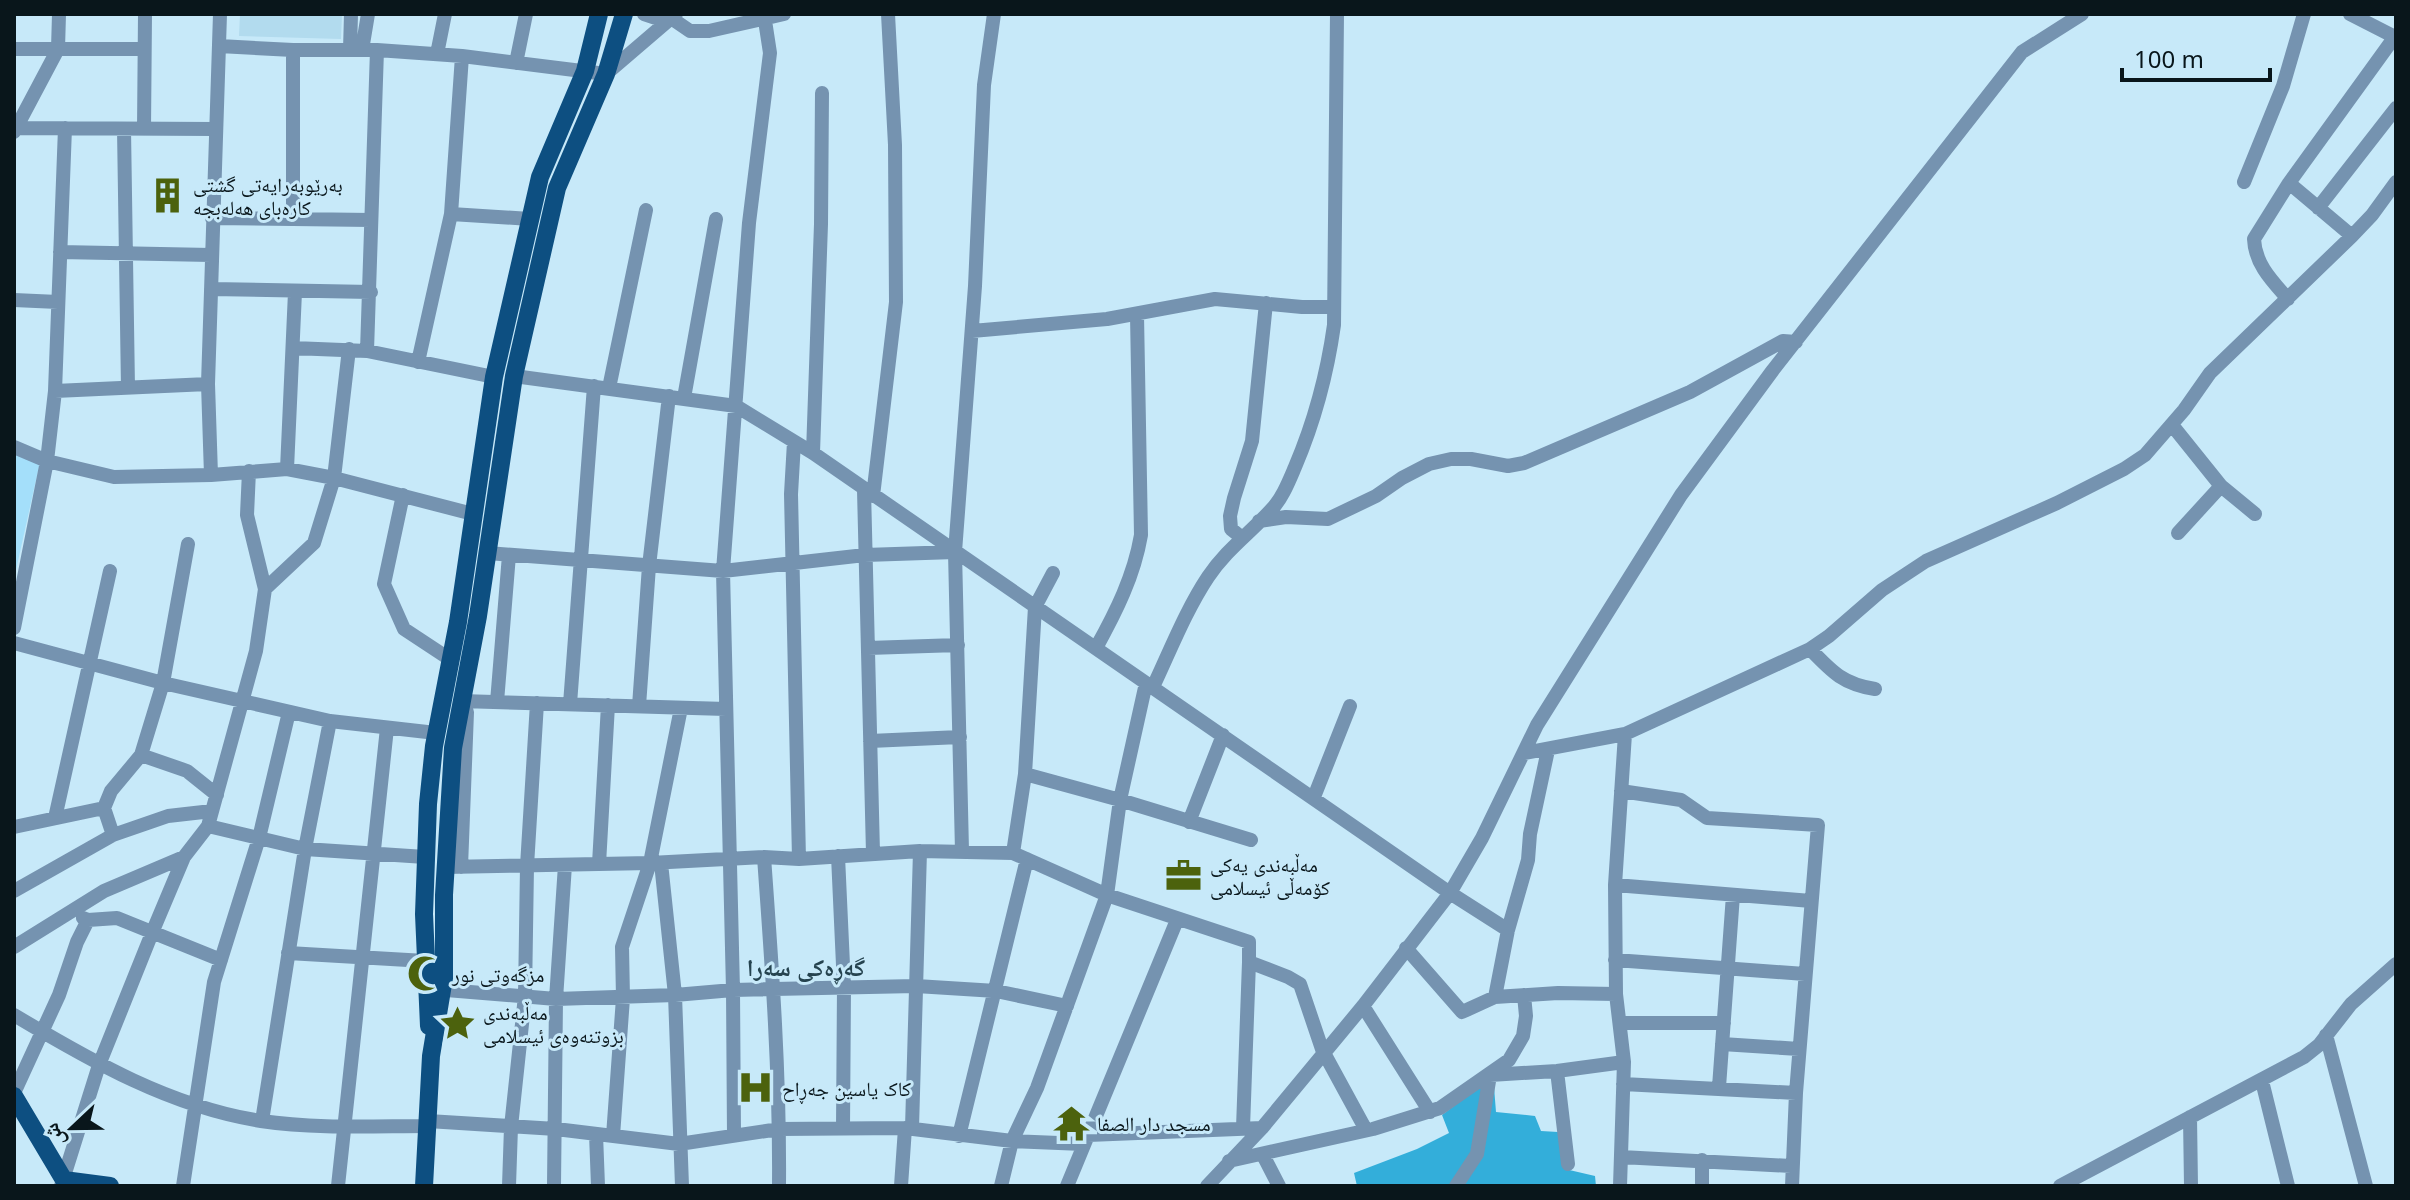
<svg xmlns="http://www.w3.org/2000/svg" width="2410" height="1200" viewBox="0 0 2410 1200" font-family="'Noto Sans','Noto Naskh Arabic',sans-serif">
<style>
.built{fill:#b2dbee}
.green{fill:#a4dffa}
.forest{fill:#33aeda}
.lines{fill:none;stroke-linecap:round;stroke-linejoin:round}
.minor{stroke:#7593b0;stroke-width:14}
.major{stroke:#0d4f81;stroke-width:18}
.labels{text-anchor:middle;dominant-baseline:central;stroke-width:6;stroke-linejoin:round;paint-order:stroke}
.poi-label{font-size:20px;fill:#09161b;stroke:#c7e9f9;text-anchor:start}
.quarter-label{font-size:24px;font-weight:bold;fill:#25434f;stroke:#c7e9f9}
</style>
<rect width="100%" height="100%" fill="#c7e9f9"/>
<path class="built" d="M240 14H342L341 39 239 36Z"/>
<path class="green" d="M14 454 40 462 14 579Z"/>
<path class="forest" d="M1479 1087H1494L1496 1112 1535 1116 1541 1131 1558 1132 1565 1169 1595 1176 1596 1186H1357L1354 1173 1417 1149 1449 1133 1442 1115Z"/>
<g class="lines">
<path class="minor" d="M644 14 659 19 671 18 690 31H709L784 14
M2350 14 2395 37
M219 46 293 50H377L462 56 606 74 676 14
M14 49H144
M350 50 351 14
M362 50 368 14
M437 54 445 14
M516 63 526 14
M16 128 215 129
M124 129 128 388
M144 129 145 14
M14 132 58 49 59 14
M2244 182 2283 86 2304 14
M2289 183 2352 236
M2318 208 2396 108
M451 214 530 219
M212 218 371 220
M293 219V50
M60 252 211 255
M211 289 371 292
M2288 299C2272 281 2255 264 2254 239L2289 183 2396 35
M14 300 58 302
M972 331 1107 319 1215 299 1302 307H1334
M293 348 367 351 494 377
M367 351 377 50
M418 362 451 214 462 56
M514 376 736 406 813 453 1450 893 1508 930
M609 388 646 210
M55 391 208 384
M684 398 716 219
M2172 425 2221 486 2255 514
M794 442 791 494 799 859
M14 447 47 461 114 477 211 475 287 469 334 478 473 514
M813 453 821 224 822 93
M287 469 295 292
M249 471 247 515 265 589
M211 475 208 384 220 14
M864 490 873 853
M403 495 384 584 404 629 451 660
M873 496 896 302 895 145 888 14
M1259 521 1286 517 1328 519 1376 496 1402 478 1429 464 1451 459H1471L1508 466 1524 463 1690 392 1783 341 1796 342
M2178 533 2221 486
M1241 537 1231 529 1230 516 1234 498 1252 441 1266 303
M487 553 723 571 865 555 955 552
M14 628 47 461 55 391 65 128
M14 643 163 683 330 721 436 733
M868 648 958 645
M1096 648C1116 612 1134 576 1141 535L1137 315
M1810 649C1832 672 1843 684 1875 689
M1153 687C1170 651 1186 610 1208 577 1226 550 1250 533 1271 510 1282 499 1289 481 1295 467 1315 420 1327 375 1334 325L1337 14
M461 701 726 709
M497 702 509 555
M570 704 594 386
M639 706 649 566 669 396
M870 741 960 737
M1548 750 1530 834 1528 860 1508 930 1495 997 1558 993 1616 994
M1524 753 1625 734 1810 649 1829 636 1882 590 1926 561 2057 503 2124 469 2145 455 2184 410 2210 373 2352 236 2372 215 2396 182
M141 755 163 683 188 544
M1025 774 1120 800 1251 840
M1621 791 1681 800 1707 818 1818 825 1796 1093 1792 1186
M1314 797 1350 706
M55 818 110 571
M1189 822 1223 735
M208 826 305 849 425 857
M14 827 104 808
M113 835 104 808 111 791 141 755 187 771 217 795
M962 851 955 552 975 286 984 85 994 14
M1013 853 1025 774 1035 607 1053 573
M838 856 844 987 843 1128
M764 857C772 967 780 1076 779 1186
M661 863 675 995 682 1186
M599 864 608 705
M446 867 650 863 764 857 799 859 920 851 1013 853 1107 895 1249 942V962L1288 977 1300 984 1323 1052
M461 867 467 712
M1615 885 1811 901
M14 891 113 835 168 816 212 811
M83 918 88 920 117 918 221 960
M14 947 104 891 184 857
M1406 948 1462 1012 1495 997
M288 953 425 961
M1615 960 1805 974
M434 989 556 999 675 995 733 990 916 986 996 991 1067 1006
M1363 1006 1430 1112
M14 1015C91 1061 171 1107 261 1121 316 1129 373 1126 428 1126
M1620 1023H1724
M2326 1035 2366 1186
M1722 1044 1799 1049
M1323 1051 1366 1130
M1557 1071 1568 1164
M2262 1081 2288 1186
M1623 1084 1796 1093
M1719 1087 1733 895
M14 1093 59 995 77 942 88 920
M2190 1117 2191 1186
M262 1121 305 849 330 721
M428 1121 556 1129 679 1144 779 1129 905 1128 1012 1141 1083 1144
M912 1128 920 851
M1243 1128 1249 962
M596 1134 598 1186
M734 1135 733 990 723 571 749 223 770 53 764 14
M1088 1135 1262 1128
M613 1136 623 998 622 947 650 863 681 708
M959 1136 1027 859
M1263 1155 1279 1186
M1621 1157 1791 1166
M1229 1161 1373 1129 1440 1108 1509 1060 1523 1036 1526 1016 1524 995
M61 1186 99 1065 152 933 184 857 208 826 256 651 265 589 314 543 334 478 349 349
M183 1186 214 982 259 838 289 712
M338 1186 387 728
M509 1186 511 1127 525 996 527 866 537 703
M554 1186 556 999 565 865
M901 1186 905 1128
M1001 1186 1012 1141 1037 1088 1107 895 1120 800 1146 683
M1067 1186 1177 920
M1207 1186 1262 1128 1363 1006 1450 893 1482 838 1537 725 1681 495 1773 370 2022 52 2082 14
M1456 1186 1477 1154 1490 1075 1557 1071 1624 1062
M1620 1186 1624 1062 1616 994 1615 885 1625 734
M1702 1186V1160
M2060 1186 2304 1057 2319 1045 2351 1004 2396 964"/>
<path class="major" d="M429 1026 424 914 428 804 434 746 458 622 494 377 540 177 585 71 599 14
M14 1096 64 1180 110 1186
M424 1186 431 1056 444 978V895L453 748 478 616 514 376 557 188 606 74 624 14"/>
</g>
<defs>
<symbol id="building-bare" viewBox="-9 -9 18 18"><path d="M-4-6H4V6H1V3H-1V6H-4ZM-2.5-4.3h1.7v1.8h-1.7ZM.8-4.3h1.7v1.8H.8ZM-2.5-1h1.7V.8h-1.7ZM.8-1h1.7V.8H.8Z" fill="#4c620d" stroke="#c7e9f9" stroke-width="2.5" paint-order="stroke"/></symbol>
<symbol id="office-bare" viewBox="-9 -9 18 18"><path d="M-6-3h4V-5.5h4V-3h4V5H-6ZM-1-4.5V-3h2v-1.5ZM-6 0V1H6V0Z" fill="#4c620d" stroke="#c7e9f9" stroke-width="2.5" paint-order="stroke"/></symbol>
<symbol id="mosque-bare" viewBox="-9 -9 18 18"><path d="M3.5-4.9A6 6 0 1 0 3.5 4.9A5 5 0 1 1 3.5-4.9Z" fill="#4c620d" stroke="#c7e9f9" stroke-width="2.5" paint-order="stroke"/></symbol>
<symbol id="sight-bare" viewBox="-9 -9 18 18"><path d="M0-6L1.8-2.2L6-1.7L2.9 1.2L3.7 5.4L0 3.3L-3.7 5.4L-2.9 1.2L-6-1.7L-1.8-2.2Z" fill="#4c620d" stroke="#c7e9f9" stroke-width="2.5" paint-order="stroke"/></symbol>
<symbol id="hospital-bare" viewBox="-9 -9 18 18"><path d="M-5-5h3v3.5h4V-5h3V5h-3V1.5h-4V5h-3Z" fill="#4c620d" stroke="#c7e9f9" stroke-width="2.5" paint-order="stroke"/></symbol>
<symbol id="temple-bare" viewBox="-9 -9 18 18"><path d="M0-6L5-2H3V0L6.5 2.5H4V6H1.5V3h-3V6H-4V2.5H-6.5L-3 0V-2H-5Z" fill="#4c620d" stroke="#c7e9f9" stroke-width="2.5" paint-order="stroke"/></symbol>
</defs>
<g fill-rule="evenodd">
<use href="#building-bare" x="142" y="170" width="51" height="51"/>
<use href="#office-bare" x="1158" y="850" width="51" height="51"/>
<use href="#mosque-bare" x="400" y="948" width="51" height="51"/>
<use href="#sight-bare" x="432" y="998" width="51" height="51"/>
<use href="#hospital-bare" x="730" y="1062" width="51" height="51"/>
<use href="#temple-bare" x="1046" y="1098" width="51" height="51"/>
</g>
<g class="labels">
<g class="poi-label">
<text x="193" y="184">بەرێوبەرایەتی گشتی<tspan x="193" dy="23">کارەبای هەلەبجە</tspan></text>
<text x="1210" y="864">مەڵبەندی یەکی<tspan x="1210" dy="23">کۆمەڵی ئیسلامی</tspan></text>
<text x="452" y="974">مزگەوتی نور</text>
<text x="483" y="1012">مەڵبەندی<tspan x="483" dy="23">بزوتنەوەی ئیسلامی</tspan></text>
<text x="782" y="1088">کاک یاسین جەڕاح</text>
<text x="1097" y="1123">مسجد دار الصفا</text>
</g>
<g class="quarter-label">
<text x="806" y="966">گەڕەکی سەرا</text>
</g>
</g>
<rect width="2410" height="1200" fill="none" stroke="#09161b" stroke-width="32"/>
<g transform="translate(72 1128) rotate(248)" stroke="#c7e9f9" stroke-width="6" paint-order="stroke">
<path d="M0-6L14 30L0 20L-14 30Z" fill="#09161b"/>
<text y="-12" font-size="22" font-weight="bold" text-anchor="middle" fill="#09161b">ش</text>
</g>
<path d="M2122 68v12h148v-12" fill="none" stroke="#09161b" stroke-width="4"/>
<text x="2134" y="68" font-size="24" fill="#09161b" stroke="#c7e9f9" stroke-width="6" paint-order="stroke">100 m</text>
</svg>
